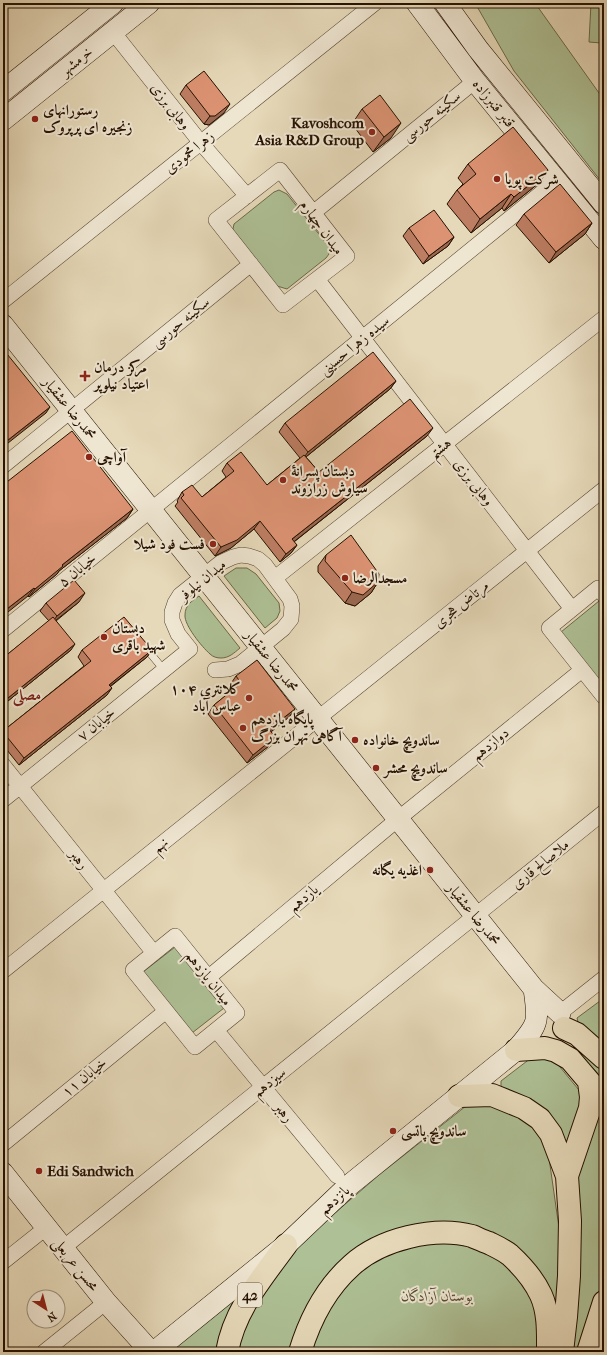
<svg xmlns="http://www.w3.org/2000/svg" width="607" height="1355" viewBox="0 0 607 1355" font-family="'IM FELL French Canon',Amiri,serif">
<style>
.green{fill:#aec095;stroke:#6a684a}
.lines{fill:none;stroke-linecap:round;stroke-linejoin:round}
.lane-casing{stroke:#55432e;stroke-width:8}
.street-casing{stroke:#55432e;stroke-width:16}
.secondary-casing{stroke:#251100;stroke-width:22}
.highway-casing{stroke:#251100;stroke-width:24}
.lane{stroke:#efe6d2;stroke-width:7}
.street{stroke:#efe6d2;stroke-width:15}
.secondary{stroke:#efe6d2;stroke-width:21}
.highway{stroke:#e6d9b9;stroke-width:22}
.wall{fill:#bd7e63;stroke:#251100}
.shaded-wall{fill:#9a6750;stroke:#251100}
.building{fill:#dc9373;stroke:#251100}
.poi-dot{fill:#8f2418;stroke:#efe6d2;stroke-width:1.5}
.labels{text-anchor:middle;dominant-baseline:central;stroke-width:4;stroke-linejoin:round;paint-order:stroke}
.shield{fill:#efe6d2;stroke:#62513f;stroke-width:1}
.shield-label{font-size:14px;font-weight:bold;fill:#251100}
.street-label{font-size:15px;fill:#251100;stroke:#efe6d2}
.poi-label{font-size:15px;font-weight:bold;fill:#251100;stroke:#efe6d2;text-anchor:start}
.park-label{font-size:15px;font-style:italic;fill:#554e34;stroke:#efe6d2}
.neighbourhood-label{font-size:16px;font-weight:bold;fill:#7a1f14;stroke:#efe6d2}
</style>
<rect width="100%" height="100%" fill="#e6d9b9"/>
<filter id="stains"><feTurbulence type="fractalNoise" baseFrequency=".005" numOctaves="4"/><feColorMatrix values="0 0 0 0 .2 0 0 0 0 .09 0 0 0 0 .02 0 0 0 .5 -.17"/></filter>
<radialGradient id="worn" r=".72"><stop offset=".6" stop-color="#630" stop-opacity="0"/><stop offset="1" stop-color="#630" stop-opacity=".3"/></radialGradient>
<path class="green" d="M475 3H535L604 100V185L514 71Z
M591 3H603L601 43 589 42Z
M279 190 287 194 330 248 329 254 326 258 287 289 277 286 234 233 233 229 234 224 274 192Z
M236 568H247L256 574 279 603 280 611 277 618 265 628 224 576Z
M199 596 240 648C234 653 229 658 221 658 217 658 213 657 210 654 202 647 184 625 185 615 185 605 192 601 199 596Z
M599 601 604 608V686L561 632Z
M175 947 224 1008 192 1033 143 972Z
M604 998V1049L578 1022 577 1018Z
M580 1047 604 1067V1081L594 1069 582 1061 577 1053Z
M537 1056 555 1061 588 1101 567 1162 501 1091V1081L531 1058Z
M471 1102 517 1110 536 1130 548 1151 563 1256 554 1340 506 1245 377 1238 294 1352H234L238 1336 284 1257 379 1175Z
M596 1116 604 1117V1275L581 1352H568L576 1172Z
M434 1238 476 1244 498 1255 534 1296 541 1352H305L314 1325 362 1264Z
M272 1260 221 1352H174L175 1349 181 1341Z"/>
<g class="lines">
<defs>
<path id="lane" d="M145 647 164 670"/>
<path id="street" d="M113 32 201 143 247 196
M280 170 347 256 283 305 216 220Z
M313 213 475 81
M317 279 572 609
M3 301 375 3
M3 466 251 264
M275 578 604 318
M604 595 598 588 549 628 604 697
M3 630 557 180
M3 765 154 953
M3 800 190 649 178 634 172 620V612L175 603 180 595 220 563 233 557 241 555 249 556 258 559 265 565 290 599 292 606 291 619 283 629 240 664 228 669 215 670
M175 936 237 1013 195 1047 133 970Z
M3 971 604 489
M209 977 398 819 582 670
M560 1013 604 978
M216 1030 337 1176
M3 1144 166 1011
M63 1248 604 812
M3 1262 47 1227
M44 1352 106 1302"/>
<path id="secondary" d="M417 3 475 81 604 239
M445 3 478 49 604 204
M3 91 113 3
M3 120 149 3
M3 325 534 989 560 1013
M3 1173 106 1302 151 1352
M154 1352 286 1245 347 1187 516 1050C539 1024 539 1022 534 989"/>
<path id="highway" d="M564 1028 577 1034 604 1058
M516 1050 545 1048 556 1051 570 1059 604 1099
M459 1096 492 1095 524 1108 540 1119 551 1134 567 1176 570 1221 569 1276 566 1317 562 1352
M567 1176 590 1108 591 1097 589 1082
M227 1352C234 1310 262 1278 286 1245
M300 1352C310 1319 326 1288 352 1265 381 1239 434 1226 472 1236 477 1238 483 1241 489 1243 495 1246 504 1250 510 1255 522 1266 534 1280 541 1295 549 1313 548 1333 548 1352
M588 1352 604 1302"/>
</defs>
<use href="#lane" class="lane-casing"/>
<use href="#street" class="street-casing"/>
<use href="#secondary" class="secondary-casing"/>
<use href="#highway" class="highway-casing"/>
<use href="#lane" class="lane"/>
<use href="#street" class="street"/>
<use href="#secondary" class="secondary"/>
<use href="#highway" class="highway"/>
</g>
<path class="wall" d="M186 85 224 113 209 125 204 124 180 94Z
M362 109 391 138 373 152 352 124Z
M468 164 548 170 539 183 504 211 502 208 471 233 447 204 457 190 463 184 458 178Z
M524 214 592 223 585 234 549 263 516 225Z
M409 228 454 237 448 246 423 264 403 236Z
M396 381 390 389 306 457 319 472 427 436 294 542 297 545 291 553 280 562 254 529 231 548 215 556 175 506 178 502 177 501 182 492 202 497 226 477 222 471 227 463 267 485 300 458 279 432 285 423Z
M3 485 133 509 127 518 59 571 57 574 29 597 28 596Z
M326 555 378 582 371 593 355 606 345 603 318 572V566Z
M79 602 56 621 71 650 3 705V658L49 621 40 611 46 603Z
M82 650H152L147 657 110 687 107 695 19 765 3 745V731L84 666 78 657Z
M236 676 295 709 289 717 271 732 275 737 269 746 247 763 208 714 214 705 234 689 230 685Z"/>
<path class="shaded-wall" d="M230 104 224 113 209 125 204 124 210 116Z
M401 123 391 138 373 152 384 137Z
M548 170 539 183 504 211 514 197Z
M511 194 502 208 471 233 480 219Z
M592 223 585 234 549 263 556 252Z
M454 237 448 246 423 264 429 256Z
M396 381 390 389 302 460 308 452Z
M50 407 46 413 3 447V444Z
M433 428 427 436 286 548 292 539Z
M133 509 127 518 59 571 57 574 29 597 35 589 62 565Z
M260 521 254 529 231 548 215 556 221 547Z
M297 545 291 553 280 562 286 554Z
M378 582 371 593 355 606 345 603 352 592Z
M34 588 28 596 3 616V612Z
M85 593 79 602 51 624 57 616Z
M75 644 71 650 3 705V702Z
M152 650 147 657 104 691 109 685Z
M112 688 107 695 19 765 24 758Z
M295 709 289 717 263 738 269 729Z
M275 737 269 746 247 763 253 755Z"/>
<path class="building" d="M204 71 230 104 215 116H210L186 85Z
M380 95 401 123 384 137 362 109Z
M513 127 548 170 514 197 511 194 480 219 457 190 476 174 468 164Z
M560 184 592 223 556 252 524 214Z
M434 210 454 237 429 256 409 228Z
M3 349 50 407 3 444Z
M373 352 396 381 308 452 285 423Z
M410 399 433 428 292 539 297 545 286 554 260 521 237 540 221 547 181 498 184 495 182 492 192 485 202 497 234 471 227 463 241 452 267 485 304 455 319 472Z
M72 431 133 509 62 565 63 566 35 589 34 588 3 612V485Z
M351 535 379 574 378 582 363 595 352 592 325 561 326 555Z
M74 580 85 593 57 616 46 603Z
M53 617 75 644 3 702V658Z
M124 617 152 650 109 685 112 688 24 758 3 732V731L91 661 82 650Z
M257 660 295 709 269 729 275 737 253 755 214 705 241 683 236 676Z"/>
<g class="poi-dot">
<circle cx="35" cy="119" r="4"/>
<circle cx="372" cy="132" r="4"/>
<circle cx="497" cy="179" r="4"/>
<path d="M83 370h4v4h4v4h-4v4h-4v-4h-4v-4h4z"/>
<circle cx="89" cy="457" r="4"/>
<circle cx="283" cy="480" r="4"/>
<circle cx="213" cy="544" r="4"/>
<circle cx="345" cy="578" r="4"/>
<circle cx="104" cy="637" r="4"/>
<circle cx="249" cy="698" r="4"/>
<circle cx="243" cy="728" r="4"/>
<circle cx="355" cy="740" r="4"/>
<circle cx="376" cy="768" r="4"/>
<circle cx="430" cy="870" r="4"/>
<circle cx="393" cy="1131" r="4"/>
<circle cx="39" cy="1171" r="4"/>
</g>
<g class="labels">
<rect class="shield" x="238" y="1283" width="24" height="24" rx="3"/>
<g class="shield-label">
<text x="250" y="1295">42</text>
</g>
<g class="street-label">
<text transform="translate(76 61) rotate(-39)">خرمشهر</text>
<text transform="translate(494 103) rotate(51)">قنبر قنبرزاده</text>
<text transform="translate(171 106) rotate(52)">وهابی برزی</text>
<text transform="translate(431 116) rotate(-39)">سکینه حورسی</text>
<text transform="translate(189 152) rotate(-39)">زهرا محمودی</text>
<text transform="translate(322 227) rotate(54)">میدان چهارم</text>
<text transform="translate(180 322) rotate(-39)">سکینه حورسی</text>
<text transform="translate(354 345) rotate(-39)">سیده زهرا حسینی</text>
<text transform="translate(70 408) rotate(51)">محمدرضا عشقیار</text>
<text transform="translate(440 448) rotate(-38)">هشتم</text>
<text transform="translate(474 482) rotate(52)">وهابی برزی</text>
<text transform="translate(77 570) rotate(-39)">خیابان ۵</text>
<text transform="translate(202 580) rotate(-39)">میدان نیلوفر</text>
<text transform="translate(461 604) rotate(-39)">مرتاض هجری</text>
<text transform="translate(272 661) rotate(51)">محمدرضا عشقیار</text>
<text transform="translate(96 724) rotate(-39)">خیابان ۷</text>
<text transform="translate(490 744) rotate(-39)">دوازدهم</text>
<text transform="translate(160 845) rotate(-39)">نهم</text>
<text transform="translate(79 859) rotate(51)">رهبر</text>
<text transform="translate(540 864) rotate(-39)">ملاصالح قاری</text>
<text transform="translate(303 898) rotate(-40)">یازدهم</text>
<text transform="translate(474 914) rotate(51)">محمدرضا عشقیار</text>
<text transform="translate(209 978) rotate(52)">میدان یازدهم</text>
<text transform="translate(84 1077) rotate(-39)">خیابان ۱۱</text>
<text transform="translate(269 1082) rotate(-39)">سیزدهم</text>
<text transform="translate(284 1112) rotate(50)">رهبر</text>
<text transform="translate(334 1200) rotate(-43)">پانزدهم</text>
<text transform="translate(76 1264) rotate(51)">محسن عربعلی</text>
</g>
<g class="poi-label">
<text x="43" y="110">رستورانهای<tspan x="43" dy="17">زنجیره ای پرپروک</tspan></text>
<text x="364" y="123" text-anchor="end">Kavoshcom<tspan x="364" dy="17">Asia R&amp;D Group</tspan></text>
<text x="505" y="179">شرکت پویا</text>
<text x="94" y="367">مرکز درمان<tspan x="94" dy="17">اعتیاد نیلوپر</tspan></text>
<text x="97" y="457">آواچی</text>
<text x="291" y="471">دبستان پسرانهٔ<tspan x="291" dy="17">سیاوش زرازوند</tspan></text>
<text x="205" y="544" text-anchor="end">فست فود شیلا</text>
<text x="353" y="578">مسجدالرضا</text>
<text x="112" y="628">دبستان<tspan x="112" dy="17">شهید باقری</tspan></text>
<text x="241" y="689" text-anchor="end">کلانتری ۱۰۴<tspan x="241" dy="17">عباس آباد</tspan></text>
<text x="251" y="719">پایگاه یازدهم<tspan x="251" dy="17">آگاهی تهران بزرگ</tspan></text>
<text x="363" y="740">ساندویچ خانواده</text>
<text x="384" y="768">ساندویچ محشر</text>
<text x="422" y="870" text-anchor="end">اغذیه یگانه</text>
<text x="401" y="1131">ساندویچ پاتسی</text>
<text x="47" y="1171">Edi Sandwich</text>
</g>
<g class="park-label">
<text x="437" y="1296">بوستان آزادگان</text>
</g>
<g class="neighbourhood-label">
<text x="27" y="694">مصلی</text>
</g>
</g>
<rect width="607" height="1355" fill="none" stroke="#e6d9b9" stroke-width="16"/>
<rect x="4" y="4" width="599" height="1347" fill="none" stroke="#251100" stroke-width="2"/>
<rect x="8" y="8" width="591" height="1339" fill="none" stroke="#251100"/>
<g transform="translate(46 1309) rotate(144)"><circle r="19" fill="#efe6d2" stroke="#9e917e"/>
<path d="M0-3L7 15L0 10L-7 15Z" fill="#8f2418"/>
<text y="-6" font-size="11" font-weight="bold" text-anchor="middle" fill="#251100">N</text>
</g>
<rect width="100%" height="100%" filter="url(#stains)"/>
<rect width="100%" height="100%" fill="url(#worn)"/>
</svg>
